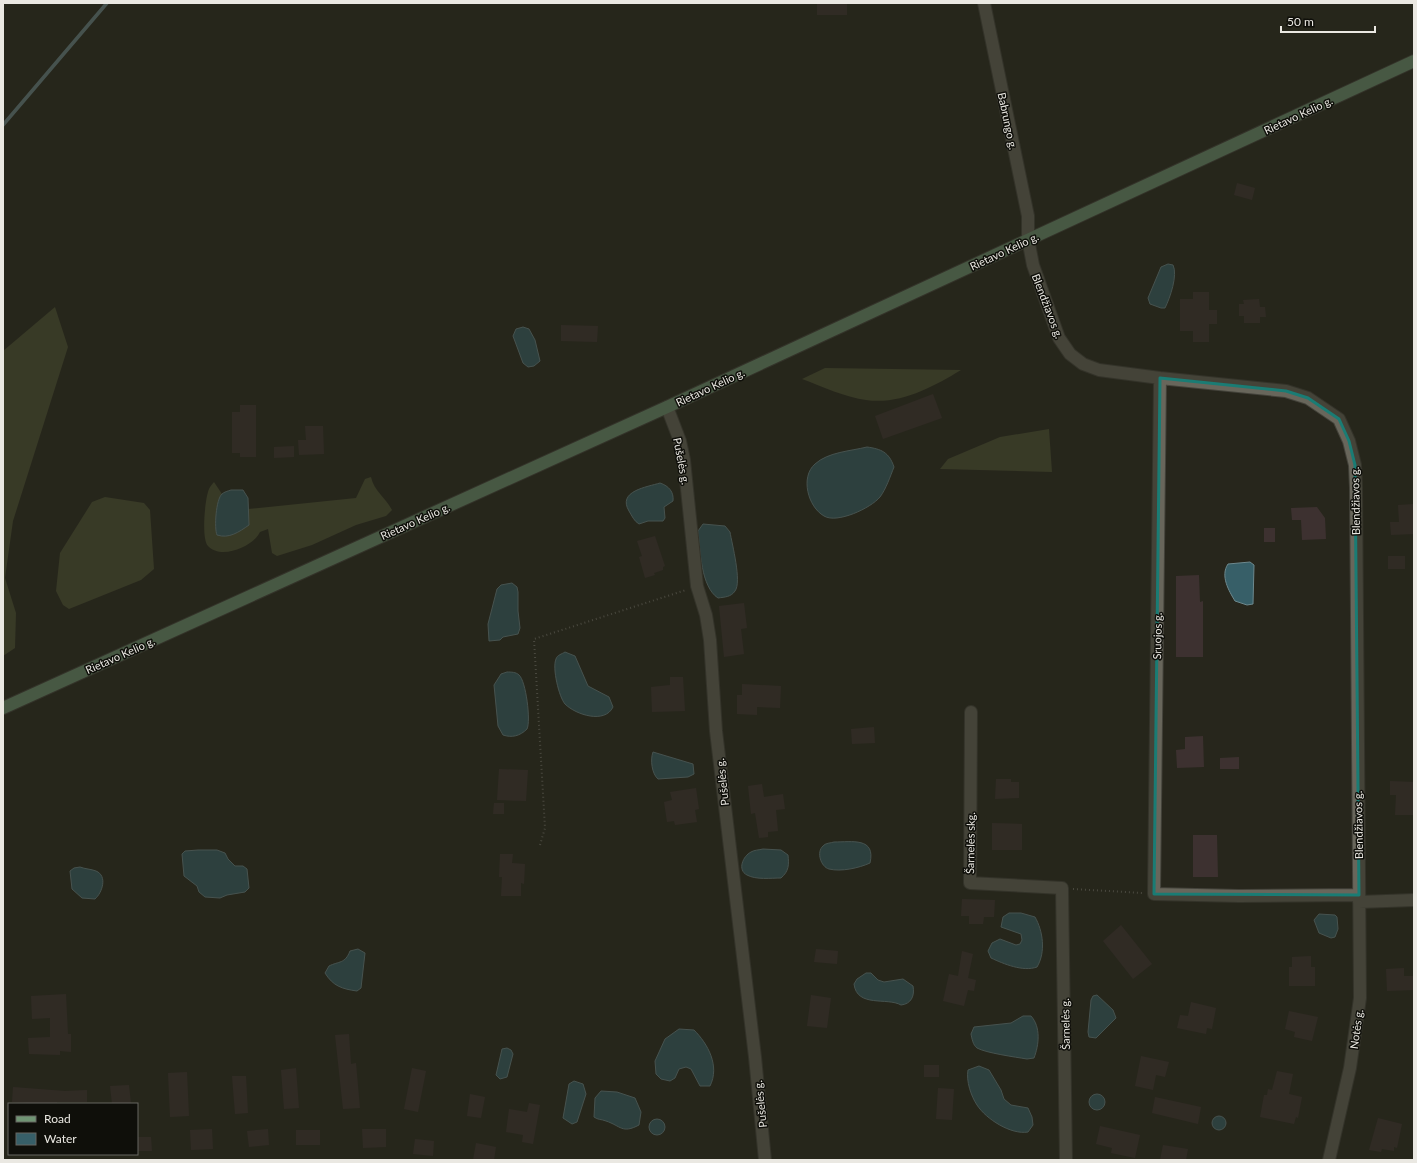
<svg xmlns="http://www.w3.org/2000/svg" width="1417" height="1163" viewBox="0 0 1417 1163" font-family="Lato,sans-serif">
<style>
.forest{fill:#4e5234}
.water{fill:#375f68;stroke:#6d888d}
.lines{fill:none;stroke-linecap:round;stroke-linejoin:round}
.stream{stroke:#6d888d;stroke-width:3.5}
.building{fill:#3d3130}
.minor-casing{stroke:#44433b;stroke-width:14}
.major-casing{stroke:#44433b;stroke-width:14}
.path{stroke:#737269;stroke-width:2;stroke-dasharray:1 3;stroke-linecap:butt}
.minor{stroke:#68665b;stroke-width:12}
.major{stroke:#709574;stroke-width:12}
.marked{fill:none;stroke:#1a7c74;stroke-width:3;stroke-linejoin:round}
.labels{text-anchor:middle;dominant-baseline:central;stroke-width:3;stroke-linejoin:round;paint-order:stroke}
.street-label{font-size:11px;fill:#eae8e2;stroke:#0f0f0a}
</style>
<rect width="100%" height="100%" fill="#27261c"/>
<path class="forest" d="M55 307 68 347 13 521 5 578 16 613 15 648 3 656V351Z
M825 368 961 370C933 387 900 405 866 400 847 398 821 386 802 379Z
M1049 429 1052 472 940 469 948 459 1000 437Z
M371 477C374 491 386 498 392 510L386 516 356 525 312 545 277 556 272 553 268 529 260 532C253 547 221 560 208 546 201 539 205 498 209 489 210 487 212 484 214 482L222 494 218 501 249 525 248 509 356 498 365 479Z
M105 497 144 503 150 510 154 569 141 580 69 609 63 605 56 591 60 553 92 502Z"/>
<path class="water" d="M1168 264 1173 265C1178 275 1170 298 1165 308H1161L1150 304 1148 298 1161 267Z
M523 327 529 329 535 340 540 361 534 366 528 367 523 363 513 336 516 329Z
M867 447C881 449 889 452 894 467 890 477 886 489 880 497 871 508 837 524 824 516 808 507 800 477 815 464 828 452 851 451 867 447Z
M660 483C669 486 674 492 673 501L664 507 665 518 663 521H648L639 524C634 521 632 516 629 511 617 491 647 487 660 483Z
M231 490H243L248 498 249 525C239 532 229 539 217 535 214 528 216 499 222 494 224 492 228 491 231 490Z
M703 524 725 526 730 532C732 544 742 582 735 591 731 597 725 597 718 598 701 587 700 550 698 531Z
M1250 562 1254 565 1253 604 1247 605 1235 601C1229 591 1220 576 1228 564Z
M512 583 517 587 518 592V611L520 628 518 634 503 637 500 640 489 641 488 624 497 589 501 585Z
M565 652 575 656 588 686 609 697 613 707C605 724 576 715 565 704 559 697 552 668 556 659 557 655 562 654 565 652Z
M507 672C511 672 516 672 519 675 526 681 531 721 527 729 520 736 512 738 503 735L498 726 494 685 501 674Z
M653 752 693 764 694 774 688 777 658 779C652 774 650 760 653 752Z
M834 842C852 842 876 837 870 863 859 868 841 872 829 869 821 867 816 852 823 846 825 843 831 843 834 842Z
M763 849 781 850 788 855C789 865 789 871 781 878 771 878 756 880 747 875 737 870 743 856 751 852 754 850 759 850 763 849Z
M198 850H217L225 853 228 859 235 866H243L247 869 249 888 245 892 227 895 220 898 205 897 199 892 197 886 184 876 182 854 185 851Z
M80 867C85 869 91 869 96 871 108 876 102 893 95 899L82 898 72 889 70 871 74 868Z
M1009 913H1021L1035 917C1043 931 1046 952 1037 967 1023 972 1004 964 991 958L988 951 992 943 1000 939 1016 945 1020 944 1022 940 1021 934 1001 927 1003 917Z
M1319 914 1335 915 1337 917 1338 929 1335 937 1331 938 1319 933 1314 920Z
M358 949 365 953 361 988 357 991C342 989 333 986 325 973L329 966C339 961 345 964 350 951Z
M866 973H871L878 980 884 982 903 979 913 986C915 996 911 1004 901 1005 887 997 857 1008 854 984L857 979Z
M1097 995 1113 1010 1116 1018 1096 1038 1089 1037 1088 1032 1091 1000 1093 996Z
M1023 1016H1031C1041 1027 1039 1045 1034 1058L1027 1059C1015 1057 986 1053 977 1048 973 1045 972 1039 971 1034L974 1027 1011 1023Z
M679 1029 694 1030C708 1044 720 1066 710 1086H700L691 1069 686 1067 679 1069 675 1078 670 1081 661 1079 656 1074 655 1061 665 1039Z
M507 1048 511 1050 513 1054 507 1077 500 1079 496 1075 502 1049Z
M979 1066 989 1070 1001 1090 1004 1099 1011 1105 1028 1108 1032 1117 1033 1125 1028 1132C1011 1135 986 1119 977 1105 971 1096 966 1081 968 1070Z
M574 1081 583 1084 586 1094 577 1122 572 1124 563 1118 569 1084Z
M601 1091 617 1092 635 1098 641 1112 639 1125C622 1134 621 1126 606 1121 601 1119 598 1120 594 1117L595 1098Z
M1089 1102a8 8 0 1 1 16 0a8 8 0 1 1-16 0Z
M1212 1123a7 7 0 1 1 14 0a7 7 0 1 1-14 0Z
M649 1127a8 8 0 1 1 16 0a8 8 0 1 1-16 0Z"/>
<g class="lines">
<path class="stream" d="M3 125 107 3"/>
</g>
<path class="building" d="M817 3H847V15H817Z
M1237 183 1255 188 1252 200 1234 195Z
M1193 292H1209V310H1217V324H1209V342H1193V331H1180V299H1193Z
M1259 299 1260 307H1265L1266 317H1260V323H1244V316H1239V304H1244L1243 300Z
M561 325 598 326 597 342 561 341Z
M933 394 942 418 883 439 875 416Z
M240 405H256V457H240V453H232V412H240Z
M305 426H323L324 454 299 455 298 440H306Z
M294 446V457L274 458V447Z
M1414 504V534L1391 535 1390 522H1399L1398 505Z
M1317 507 1325 518 1326 539 1302 540 1301 520H1292L1291 508Z
M1264 528H1275V542H1264Z
M655 536 665 566 663 567V570L654 573 655 575 645 578 639 557 642 556 637 541Z
M1388 556H1405V569H1388Z
M1199 575 1200 602 1203 601V657H1176V576Z
M744 603 747 628 741 629 744 654 724 657 719 606Z
M670 677H683L685 711 652 712 651 687 670 685Z
M742 684 781 686 780 708 757 707V715L737 714V695H742Z
M874 727 875 743 852 744 851 729Z
M1203 736 1204 767 1177 768 1176 750 1185 749V737Z
M1239 757V769H1220V758Z
M499 769 528 770 526 801 497 800Z
M996 779H1011V782H1019V798L995 799Z
M1390 781 1414 782V815H1395L1396 795H1390Z
M762 784 764 797 783 794 785 809 776 810 778 831 768 832V837L759 838 755 813 751 814 748 786Z
M696 788 699 809 695 810 697 822 675 825 674 821 667 822 664 802 672 800 670 792Z
M494 803H504V814H493Z
M992 823 1022 824V850H992Z
M1193 835H1217L1218 877H1193Z
M500 854H513L512 863 525 864 524 884 521 883V896H501L502 877H499Z
M962 899 995 900 994 917H984L983 924H969V916H961Z
M1121 925 1152 964 1133 979 1103 941Z
M816 949 838 951 837 964 814 962Z
M962 951 973 954 968 978 976 980 974 991 968 990 964 1006 943 1001 949 974 958 976Z
M1311 956V967H1315V986H1289V967H1292V957Z
M1404 968V976H1414V990L1387 991 1386 969Z
M66 994 68 1034H71V1052L60 1051V1055L29 1054 28 1038 50 1037V1018L32 1019 31 996Z
M811 995 831 998 827 1028 807 1026Z
M1191 1002 1216 1008 1212 1029 1207 1028 1206 1034 1177 1028 1180 1015 1188 1016Z
M1289 1011 1318 1017 1312 1041 1294 1037 1295 1032 1285 1029Z
M349 1034 351 1064 356 1063 360 1108 343 1109 335 1035Z
M1141 1056 1169 1062 1165 1077 1156 1075 1153 1090 1135 1086Z
M924 1065H939V1077H924Z
M296 1068 299 1108 284 1109 281 1070Z
M412 1068 426 1071 418 1112 404 1109Z
M1277 1071 1293 1074 1289 1094 1302 1097 1298 1118 1296 1117 1294 1124 1260 1117 1264 1095H1267L1268 1089 1272 1090Z
M187 1072 189 1116 170 1117 168 1073Z
M232 1076H246L248 1113 235 1114Z
M129 1085 131 1104H112L110 1086Z
M13 1087 65 1091 87 1090V1102H57V1104H41L12 1102Z
M938 1088 954 1089 952 1120 936 1119Z
M470 1094 485 1097 481 1118 467 1116Z
M1155 1097 1201 1107 1198 1124 1152 1113Z
M529 1103 540 1105 533 1144 522 1142 523 1135 506 1132 509 1109 527 1112Z
M1378 1118 1402 1124 1397 1148 1394 1147V1151L1382 1149 1381 1152 1369 1150Z
M1100 1126 1140 1135 1135 1158 1111 1153 1112 1148 1096 1144Z
M212 1129 213 1149 191 1150 190 1130Z
M268 1129 269 1145 249 1147 247 1131Z
M362 1129H386V1147L363 1148Z
M296 1130H320V1145H296Z
M137 1137H151L152 1151H137Z
M415 1139 434 1141 433 1156 413 1154Z
M476 1143 496 1147 494 1160H473Z
M1163 1145 1188 1149 1186 1160H1160Z"/>
<g class="lines">
<defs>
<path id="minor" d="M984 3 1028 216V239L1033 265 1059 338 1070 354 1083 364 1099 370 1160 378 1286 391 1308 398 1339 419 1349 441 1355 465 1356 488 1360 998 1350 1068 1329 1160
M1160 378 1154 894 1239 896 1359 895
M667 407 680 441 684 460 697 586 706 615 710 640 716 731 755 1057 765 1160
M971 712 970 883 1062 888 1066 1160
M1359 902 1414 900"/>
<path id="major" d="M3 708 667 407 1414 61"/>
</defs>
<use href="#minor" class="minor-casing"/>
<use href="#major" class="major-casing"/>
<path class="path" d="M540 845 545 828 534 639 686 590
M1073 889 1143 893"/>
<use href="#minor" class="minor"/>
<use href="#major" class="major"/>
</g>
<path d="M0 0H1417V1163H0ZM1160 378 1286 391 1308 398 1339 419 1349 441 1355 465 1359 895 1154 894Z" fill="#27261c" fill-opacity=".55" fill-rule="evenodd"/>
<path class="marked" d="M1160 378 1286 391 1308 398 1339 419 1349 441 1355 465 1359 895 1154 894Z"/>
<g class="labels">
<g class="street-label">
<text transform="translate(1298 115) rotate(-25)">Rietavo Kelio g.</text>
<text transform="translate(1008 121) rotate(78)">Babrungo g.</text>
<text transform="translate(1004 251) rotate(-25)">Rietavo Kelio g.</text>
<text transform="translate(1048 306) rotate(69)">Blendžiavos g.</text>
<text transform="translate(710 387) rotate(-25)">Rietavo Kelio g.</text>
<text transform="translate(682 461) rotate(79)">Pušelės g.</text>
<text transform="translate(1355 501) rotate(-91)">Blendžiavos g.</text>
<text transform="translate(415 521) rotate(-24)">Rietavo Kelio g.</text>
<text transform="translate(1157 636) rotate(-89)">Sruojos g.</text>
<text transform="translate(120 655) rotate(-24)">Rietavo Kelio g.</text>
<text transform="translate(722 782) rotate(-96)">Pušelės g.</text>
<text transform="translate(1358 825) rotate(-91)">Blendžiavos g.</text>
<text transform="translate(970 843) rotate(-89)">Šarnelės skg.</text>
<text transform="translate(1065 1024) rotate(-91)">Šarnelės g.</text>
<text transform="translate(1356 1029) rotate(-82)">Notės g.</text>
<text transform="translate(760 1104) rotate(-96)">Pušelės g.</text>
</g>
</g>
<rect width="1417" height="1163" fill="none" stroke="#eae8e2" stroke-width="8"/>
<rect x="8" y="1103" width="130" height="52" fill="#0f0f0a" stroke="#676660"/>
<rect x="16" y="1116" width="20" height="6" fill="#709574" stroke="#676660"/>
<text x="44" y="1123" font-size="12" fill="#eae8e2">Road</text>
<rect x="16" y="1133" width="20" height="12" fill="#375f68" stroke="#676660"/>
<text x="44" y="1143" font-size="12" fill="#eae8e2">Water</text>
<path d="M1281 26v6h94v-6" fill="none" stroke="#eae8e2" stroke-width="2"/>
<text x="1287" y="26" font-size="12" fill="#eae8e2" stroke="#0f0f0a" stroke-width="3" paint-order="stroke">50 m</text>
</svg>
